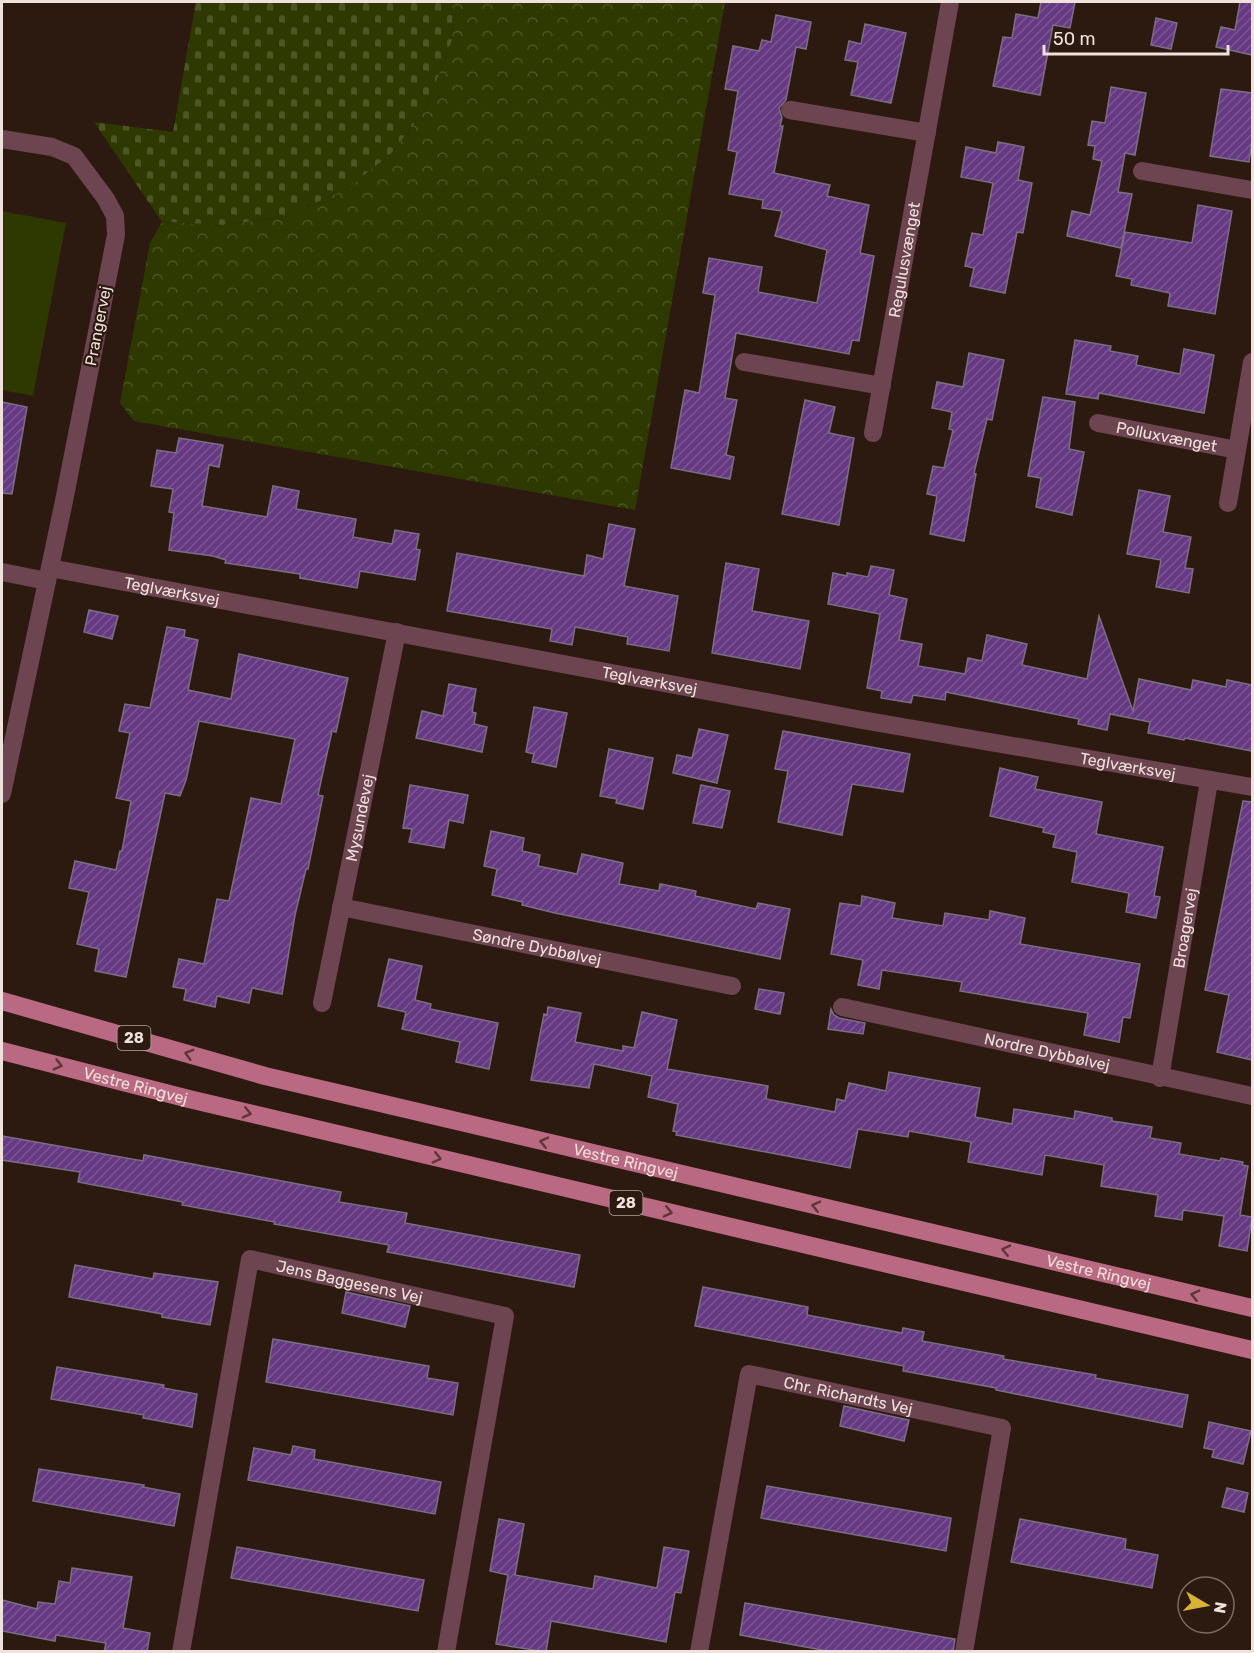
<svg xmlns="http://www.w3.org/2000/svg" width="1254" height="1653" viewBox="0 0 1254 1653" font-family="Rubik,sans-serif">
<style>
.green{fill:#2d3900}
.cemetery{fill:url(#cemetery-stones)}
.park{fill:url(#park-crowns)}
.building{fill:url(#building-hatch);stroke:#7a6f83;stroke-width:1.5}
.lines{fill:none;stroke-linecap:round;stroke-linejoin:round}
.minor{stroke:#6d4551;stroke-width:18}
.major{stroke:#ba6982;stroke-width:18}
.oneway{stroke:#5e3639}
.labels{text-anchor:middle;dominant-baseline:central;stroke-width:4.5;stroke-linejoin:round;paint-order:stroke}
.shield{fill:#2c1a11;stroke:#b4a59e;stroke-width:1.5}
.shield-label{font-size:15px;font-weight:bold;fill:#efe1db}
.street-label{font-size:16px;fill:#efe1db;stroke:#2c1a11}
</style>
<defs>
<pattern id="cemetery-stones" width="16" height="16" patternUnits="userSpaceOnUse" patternTransform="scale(1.5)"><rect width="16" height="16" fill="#2d3900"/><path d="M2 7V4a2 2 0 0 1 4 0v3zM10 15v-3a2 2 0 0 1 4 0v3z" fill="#4c5525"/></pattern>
<pattern id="park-crowns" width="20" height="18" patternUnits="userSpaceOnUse" patternTransform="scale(1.5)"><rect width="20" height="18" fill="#2d3900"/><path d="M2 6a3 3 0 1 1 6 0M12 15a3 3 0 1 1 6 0" fill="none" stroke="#4c5525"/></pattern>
<pattern id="building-hatch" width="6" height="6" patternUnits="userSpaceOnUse" patternTransform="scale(1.5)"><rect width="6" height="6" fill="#663983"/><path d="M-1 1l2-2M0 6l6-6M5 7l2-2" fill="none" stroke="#7c5594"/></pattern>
</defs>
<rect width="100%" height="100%" fill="#2c1a11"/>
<path class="green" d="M2 211 66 223 33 396 2 390Z"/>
<path class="cemetery" d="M196 2H453L452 41 425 110 390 155 345 190 284 217 223 225 162 222 94 122 173 132Z"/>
<path class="park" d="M453 2H725L635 510 134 421 120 403 150 243 162 222 223 225 284 217 345 190 390 155 425 110 452 41Z"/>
<path class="building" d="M1041 2H1075L1070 28 1053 25 1040 95 993 86 1003 37 1012 38 1016 14 1038 18Z
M1240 2H1252V55L1216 47 1221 27 1235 30Z
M776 15 811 22 806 49 796 47 786 100 779 108 782 118 780 126H783L774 173 830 185 827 196 869 205 860 253 874 256 859 341 852 340 849 354 736 333 725 398 737 400 726 455 734 457 730 479 671 468 685 390 699 393 715 295 703 293 709 258 762 267 758 292 817 303 827 250 775 236 782 211 762 208 763 200 729 194 737 152 728 150 738 91 725 89 733 46 759 51 762 40 771 42Z
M1156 18 1177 23 1171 49 1151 45Z
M865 24 906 33 891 103 851 95 858 62 845 60 849 41 861 44Z
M1111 87 1146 93 1135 155 1125 153 1118 192 1132 194 1121 248 1067 236 1072 211 1090 215 1102 161 1093 159 1095 146 1088 145 1092 121 1105 123Z
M1221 89 1252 93V141L1249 162 1210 156Z
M998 142 1024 147 1018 180 1032 183 1023 233 1017 232 1005 293 970 286 974 268 965 266 972 233 983 235 993 183 961 177 966 147 996 153Z
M1198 205 1232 211 1215 314 1168 306 1170 293 1131 285 1132 279 1116 276 1125 232 1192 243Z
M1075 340 1111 346 1110 351 1138 356 1136 365 1180 374 1184 349 1214 355 1204 413 1099 393 1098 399 1066 394Z
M969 353 1004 360 992 420 987 419 974 473 976 474 964 541 930 534 937 496 927 494 933 466 944 468 953 430 949 429 952 412 932 408 937 382 963 387Z
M1043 397 1075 402 1069 449 1084 452 1072 515 1036 507 1041 478 1028 476Z
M805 400 835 407 829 433 854 438 839 525 782 514Z
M2 402 27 407 12 494 2 493Z
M179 438 223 445 219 467 209 465 202 506 267 517 273 486 299 491 296 509 356 519 353 537 392 544 395 530 419 534 416 549 420 550 415 580 360 571 357 588 300 578V574L225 563 226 560 213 556 169 550 174 513 169 512 173 489 151 486 157 450 176 453Z
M1139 490 1170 496 1163 532 1191 537 1185 568 1193 569 1189 593 1156 587 1161 560 1127 554Z
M609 524 635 529 624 586 678 596 669 651 627 644 628 637 575 627 572 645 550 641 552 629 447 611 457 553 584 576 587 555 603 559Z
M726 563 759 569 752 611 809 621 800 669 712 653Z
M871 566 894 570 889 595 907 599 899 640 922 644 918 666 965 674 968 658 982 661 987 635 1027 644 1022 665 1087 679 1099 616 1133 711 1139 679 1191 690 1193 680 1226 687 1227 680 1252 685V751L1185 738 1184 740 1148 733 1150 722 1110 714 1107 730 1078 724 1079 719 946 692 945 700 913 695 911 703 881 698 882 691 867 688 880 614 828 604 833 573 847 576V573L868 577Z
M89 610 118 616 112 639 84 632Z
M167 627 185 630 184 637 198 640 188 690 231 699 239 654 348 678 336 732 332 731 318 795 323 796 308 869H306L295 915 282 994 252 988 249 1003 217 996 215 1007 184 1000 186 989 173 987 179 959 204 964 217 899 229 901 251 798 281 804 295 739 199 721 186 780 180 796 165 793 126 977 95 971 99 949 77 944 89 892 69 888 75 861 116 870 120 851H122L131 801 116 798 130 733 119 731 125 704 150 708Z
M449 684 476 689 472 712 476 713 474 724 487 727 482 752 416 738 422 711 443 716Z
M534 707 567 713 556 767 532 762 534 754 526 752Z
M699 729 728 735 717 783 673 773 677 755 692 758Z
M783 731 910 754 903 792 852 784 842 835 778 822 788 771 775 769Z
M609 749 653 758 643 809 616 803 617 799 600 796Z
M1000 768 1038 777 1035 789 1102 802 1096 834 1163 847 1154 896 1160 897 1156 918 1126 912 1129 893 1072 882 1077 852 1053 847 1056 835 1043 832 1044 828 990 816Z
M410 785 468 795 463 823 449 820 444 848 409 842 412 829 403 828Z
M701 785 730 791 722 828 693 823Z
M1243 801 1252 802V1060L1217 1052 1229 995 1205 990Z
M491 831 524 838 522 851 540 855 538 866 577 874 582 854 623 863 619 884 659 891 660 884 696 891 695 896 756 909 758 903 790 909 780 959 555 913 522 905 523 902 492 895 497 869 484 866Z
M862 896 895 903 892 918 943 926 945 913 989 920 990 911 1025 918 1020 944 1140 964 1130 1018 1123 1017 1119 1042 1084 1035 1088 1013 960 991 962 982 882 970 879 989 858 985 863 960 831 954 840 903 861 906Z
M389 959 422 966 415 1000 431 1004 430 1009 498 1023 489 1069 456 1062 460 1042 402 1029 406 1012 378 1006Z
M759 989 784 993 780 1014 755 1009Z
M548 1007 581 1013 575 1042 623 1051V1046L634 1048 642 1012 677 1020 667 1069 768 1086 766 1099 835 1112 837 1099 845 1101 849 1083 886 1091 889 1072 980 1088 975 1117 1012 1124 1014 1109 1074 1119 1075 1111 1112 1118V1121L1152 1127 1150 1138 1181 1143 1179 1154 1220 1161 1221 1158 1243 1162 1242 1165 1248 1166 1240 1215 1252 1217 1247 1251 1219 1246 1224 1216 1183 1210 1182 1220 1155 1216 1158 1195 1101 1186 1104 1165 1045 1155 1042 1175 968 1162 971 1142 909 1131 908 1137 858 1129 850 1168 676 1135 677 1132 673 1131 678 1104 648 1097 652 1076 594 1064 589 1088 531 1080 544 1014 547 1015Z
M831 1009 834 1015 839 1018 865 1023 863 1034 828 1029Z
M2 1136 143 1161 144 1155 341 1192 339 1202 407 1213 405 1223 580 1255 574 1287 387 1252 389 1245 274 1224 275 1222 182 1205 183 1202 78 1182 80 1172 2 1160Z
M75 1265 153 1279 154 1273 218 1282 210 1325 162 1317V1314L69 1297Z
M703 1287 808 1307 807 1315 902 1333 903 1328 924 1332 922 1341 1004 1356 1003 1359 1096 1375 1095 1378 1188 1395 1182 1427 996 1390V1388L903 1371 904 1366 695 1326Z
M346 1292 410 1306 405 1327 342 1313Z
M273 1339 429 1366 427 1378 458 1383 453 1415 266 1382Z
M57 1367 164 1385 163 1388 197 1394 192 1427 143 1418 144 1415 51 1399Z
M844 1406 909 1420 904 1441 840 1426Z
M1209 1422 1251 1431 1243 1464 1212 1457 1214 1450 1204 1448Z
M293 1446 315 1450 314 1459 441 1482 435 1514 248 1480 254 1448 291 1455Z
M39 1469 144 1485 143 1487 180 1494 174 1526 33 1501Z
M767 1486 951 1518 946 1551 761 1518Z
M1227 1488 1248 1493 1244 1512 1222 1507Z
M499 1519 524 1524 515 1575 593 1589 595 1576 657 1588 664 1547 689 1551 681 1593 675 1592 666 1642 551 1621 546 1652 496 1644 508 1575 490 1571Z
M1020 1519 1126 1539 1125 1549 1158 1555 1152 1588 1011 1562Z
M237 1547 424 1580 418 1611 231 1578Z
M72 1568 132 1577 123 1628 150 1633 147 1652H104L106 1643 56 1635 55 1641 2 1631V1600L37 1609 38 1602 55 1604 59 1581 70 1583Z
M745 1603 955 1639 953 1652H833L740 1635Z"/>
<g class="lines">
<g class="minor">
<path d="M790 110 927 133"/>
<path d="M2 139 52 147 74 156 106 199 115 216 116 235 64 501 2 794"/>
<path d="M1142 171 1252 190"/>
<path d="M744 362 882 386"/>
<path id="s1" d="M1098 423 1237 450"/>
<path id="s2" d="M873 433 950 2"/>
<path d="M1228 503 1252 362"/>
<path id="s3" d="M50 568 862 720 1252 787"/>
<path d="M2 572 47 581"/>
<path id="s4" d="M341 907 732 986"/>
<path id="s5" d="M322 1003 397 632"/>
<path id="s6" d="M842 1007 1252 1096"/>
<path id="s7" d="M1160 1078 1209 781"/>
<path id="s8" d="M181 1652 250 1259 505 1316 446 1652"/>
<path id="s9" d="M699 1652 749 1374 1002 1428 964 1652"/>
</g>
<g class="major">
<path id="s10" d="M2 1001 265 1076 1252 1308"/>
<path id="s11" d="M2 1051 189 1099 1252 1350"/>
</g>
</g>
<defs><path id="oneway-chevron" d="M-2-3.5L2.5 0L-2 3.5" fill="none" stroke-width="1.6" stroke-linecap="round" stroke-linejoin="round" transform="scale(1.5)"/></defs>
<g class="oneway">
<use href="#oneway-chevron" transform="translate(189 1054) rotate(-164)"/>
<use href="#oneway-chevron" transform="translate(58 1065) rotate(15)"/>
<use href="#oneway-chevron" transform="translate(247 1113) rotate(13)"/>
<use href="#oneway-chevron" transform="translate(544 1142) rotate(-167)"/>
<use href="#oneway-chevron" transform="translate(437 1158) rotate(13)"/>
<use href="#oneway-chevron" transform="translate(816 1206) rotate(-167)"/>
<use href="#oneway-chevron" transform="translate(668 1212) rotate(13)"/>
<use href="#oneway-chevron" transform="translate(1006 1250) rotate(-167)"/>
<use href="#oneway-chevron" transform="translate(1195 1295) rotate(-167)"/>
</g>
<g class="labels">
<g class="shield">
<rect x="117.5" y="1026" width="33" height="24" rx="4.5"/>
<rect x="609.5" y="1191" width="33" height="24" rx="4.5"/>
</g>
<g class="shield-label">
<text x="134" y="1038">28</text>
<text x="626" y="1203">28</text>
</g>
<g class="street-label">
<text stroke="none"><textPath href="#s2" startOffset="176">Regulusvænget</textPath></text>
<text transform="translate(98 326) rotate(-79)">Prangervej</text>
<text stroke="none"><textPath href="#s1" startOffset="70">Polluxvænget</textPath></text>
<text stroke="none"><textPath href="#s3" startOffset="124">Teglværksvej</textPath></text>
<text stroke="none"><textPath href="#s3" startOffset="610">Teglværksvej</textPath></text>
<text stroke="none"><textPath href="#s3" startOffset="1096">Teglværksvej</textPath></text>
<text stroke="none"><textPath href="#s5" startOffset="189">Mysundevej</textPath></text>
<text stroke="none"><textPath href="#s7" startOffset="152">Broagervej</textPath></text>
<text stroke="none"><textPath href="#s4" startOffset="200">Søndre Dybbølvej</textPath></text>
<text stroke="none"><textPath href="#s6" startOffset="210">Nordre Dybbølvej</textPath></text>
<text stroke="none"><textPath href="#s11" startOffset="138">Vestre Ringvej</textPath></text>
<text stroke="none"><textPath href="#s10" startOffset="644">Vestre Ringvej</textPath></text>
<text stroke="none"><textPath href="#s10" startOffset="1130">Vestre Ringvej</textPath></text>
<text stroke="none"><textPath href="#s8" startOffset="501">Jens Baggesens Vej</textPath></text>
<text stroke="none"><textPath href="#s9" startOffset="384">Chr. Richardts Vej</textPath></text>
</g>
</g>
<rect width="1254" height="1653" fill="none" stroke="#efe1db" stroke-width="6"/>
<g transform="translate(1206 1605) rotate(100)"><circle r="28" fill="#2c1a11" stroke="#7a6a62" stroke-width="1.5"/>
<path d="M0-4.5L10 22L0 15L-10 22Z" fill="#d9b334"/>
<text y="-9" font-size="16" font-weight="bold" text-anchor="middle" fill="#efe1db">N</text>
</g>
<path d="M1044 45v9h184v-9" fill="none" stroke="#efe1db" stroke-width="3"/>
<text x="1053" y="45" font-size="18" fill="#efe1db" stroke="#2c1a11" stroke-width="4.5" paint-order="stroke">50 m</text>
</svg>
